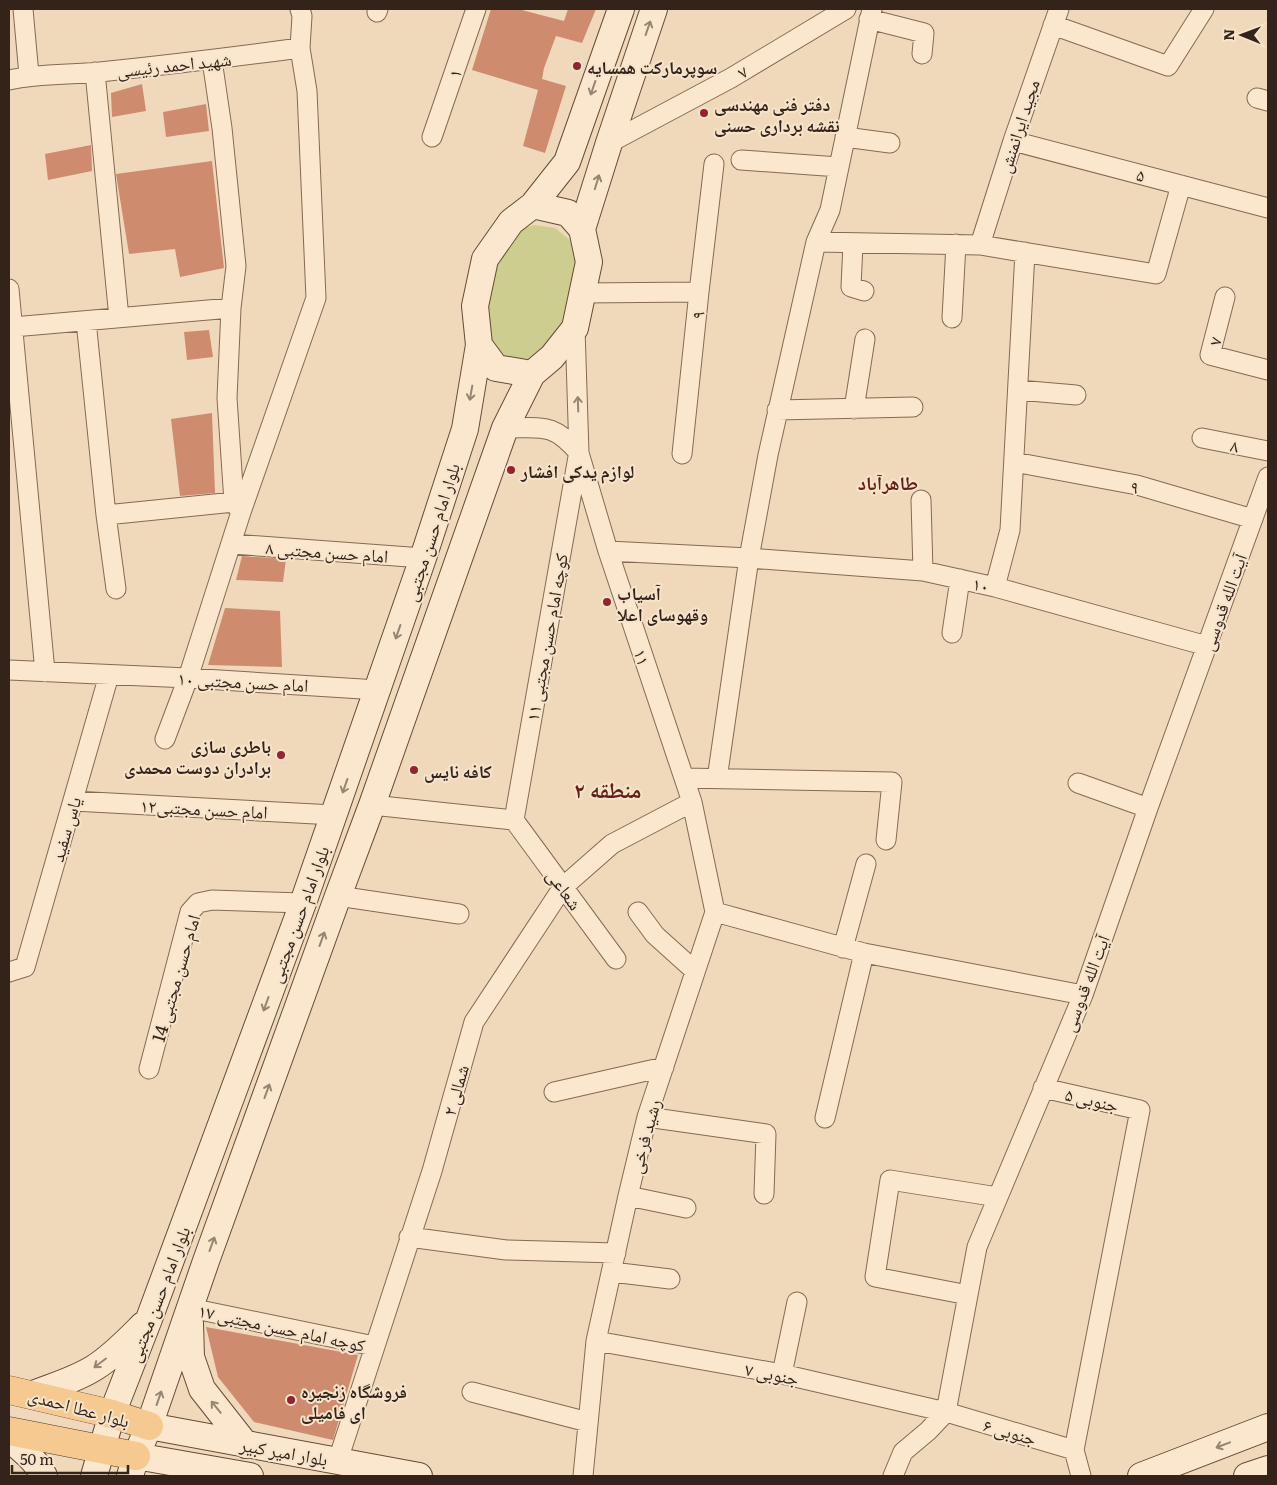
<svg xmlns="http://www.w3.org/2000/svg" width="1277" height="1485" viewBox="0 0 1277 1485" font-family="Literata,'Noto Naskh Arabic',serif">
<style>
.green{fill:#cccd8e}
.building{fill:#cf8b6e}
.lines{fill:none;stroke-linecap:round;stroke-linejoin:round}
.street-casing{stroke:#866954;stroke-width:21}
.secondary-casing{stroke:#674a38;stroke-width:28}
.primary-casing{stroke:#533829;stroke-width:29}
.street{stroke:#fae7cd;stroke-width:19}
.secondary{stroke:#fae7cd;stroke-width:26}
.primary{stroke:#f5c98f;stroke-width:28}
.oneway{stroke:#978574}
.poi-dot{fill:#972230;stroke:#f6e4ca;stroke-width:2}
.labels{text-anchor:middle;dominant-baseline:central;stroke-width:4;stroke-linejoin:round;paint-order:stroke}
.street-label{font-size:18px;fill:#34231a;stroke:#f6e4ca}
.poi-label{font-size:18px;font-weight:bold;fill:#34231a;stroke:#f6e4ca;text-anchor:start}
.neighbourhood-label{font-size:19px;font-weight:bold;fill:#621f18;stroke:#f6e4ca}
.district-label{font-size:22px;font-weight:bold;fill:#621f18;stroke:#f6e4ca}
</style>
<rect width="100%" height="100%" fill="#efd9ba"/>
<path class="green" d="M534 225 555 228 570 240 576 262 564 323 544 349 528 362 502 357 490 340 487 306 496 263 519 230Z"/>
<path class="building" d="M491 9H518L564 21 568 9H596L582 43 556 36 544 68 542 79 566 86 545 153 523 146 538 90 472 70Z
M142 84 146 111 112 117 111 93Z
M206 104 209 131 166 137 163 112Z
M91 145 92 171 48 180 45 154Z
M212 161 224 268 180 277 175 249 129 254 116 174Z
M209 330 213 357 187 360 184 332Z
M212 413 215 493 180 496 171 419Z
M242 556 286 559 283 582 236 580Z
M225 608 280 611 282 667 208 665Z
M206 1327 358 1355 333 1440 254 1422 218 1377Z"/>
<g class="lines">
<defs>
<path id="street" d="M23 9 29 75
M377 12 378 9
M869 19 924 33 922 54
M1053 25 1168 66 1204 9
M212 60 222 128 236 266 231 308 227 398 234 502 241 512
M95 72 119 318
M9 80C39 73 69 75 100 72 167 65 233 57 300 48
M1257 98 1268 101
M432 137 476 9
M845 137 890 143
M1013 141 1268 208
M609 143 731 78 846 9
M741 160 839 167
M816 242 980 245 1156 274 1181 185
M853 244 851 287 864 291
M980 245 1013 141 1059 9
M9 289 45 672
M699 292 714 164
M582 293 699 292 682 454
M1225 297 1210 355 1268 370
M952 318 956 244
M86 321 106 515 116 589
M13 327 231 308
M575 328 579 453 608 551 692 802 715 912 647 1117 628 1196 596 1341 583 1476
M1018 390 1076 395
M854 409 865 339
M777 410 913 407
M505 428C542 428 553 422 579 453
M1202 438 1268 451
M1014 462 1137 485 1253 519
M921 500 923 571
M106 515 234 502
M232 544 423 558
M608 551 749 558 923 571 995 587 1207 646
M995 587 1010 530 1025 252
M952 633 960 579
M9 670 188 678 378 690
M165 739 188 678 241 512 316 298 307 91 300 48 302 16 300 9
M684 778 892 782 886 840
M717 779 749 558 768 455 816 242 830 210 872 9
M1078 783 1148 808
M73 801 334 815
M372 805 514 820
M514 820 578 457
M514 820 616 959
M338 896 459 914
M638 912 655 935 695 971
M715 912 864 953 1083 995
M843 948 866 864
M9 972 25 967 109 675
M149 1069 190 912 198 903 212 900 303 903
M1043 1088 1140 1110 1074 1450 1081 1476
M554 1092 664 1067
M647 1117 766 1134 764 1194
M825 1118 864 953
M628 1196 686 1208
M409 1237 506 1250 616 1253
M612 1272 670 1279
M968 1295 875 1277 890 1180 998 1197
M190 1308 374 1346
M596 1341 782 1374 946 1412 1074 1450
M782 1374 797 1302
M472 1392 588 1422
M338 1460 432 1171 474 1022 563 887 612 844 692 802
M893 1476 903 1452 928 1431 946 1412 977 1247 1083 995 1148 808 1268 477"/>
<path id="secondary" d="M533 205 567 162 621 9
M582 229 568 213 533 205 511 222 485 259 475 306 479 345 496 368 532 374 552 357 575 328 589 262 582 229 609 143 654 9
M190 1323 191 1357 202 1389 246 1445
M33 1394C53 1386 75 1380 94 1368 112 1357 128 1340 143 1325
M149 1426 419 1476
M9 1440C22 1448 37 1462 44 1476
M136 1456 250 1476
M94 1476 112 1414 149 1319 303 903 423 558 465 429 479 345
M130 1476 136 1456 149 1426 206 1261 338 896 372 805 505 428 532 374
M1141 1476 1268 1427
M1247 1476 1268 1469"/>
<path id="primary" d="M9 1390 112 1414 149 1426
M9 1431 136 1456"/>
</defs>
<use href="#street" class="street-casing"/>
<use href="#secondary" class="secondary-casing"/>
<use href="#primary" class="primary-casing"/>
<use href="#street" class="street"/>
<use href="#secondary" class="secondary"/>
<use href="#primary" class="primary"/>
</g>
<defs><path id="oneway-shaft" d="M-6 0H5M1.5-3L5.5 0L1.5 3" fill="none" stroke-width="1.6" stroke-linecap="round" stroke-linejoin="round" transform="scale(1.25)"/></defs>
<g class="oneway">
<use href="#oneway-shaft" transform="translate(648 28) rotate(-71)"/>
<use href="#oneway-shaft" transform="translate(593 88) rotate(109)"/>
<use href="#oneway-shaft" transform="translate(597 182) rotate(-73)"/>
<use href="#oneway-shaft" transform="translate(471 393) rotate(100)"/>
<use href="#oneway-shaft" transform="translate(578 404) rotate(-92)"/>
<use href="#oneway-shaft" transform="translate(398 632) rotate(109)"/>
<use href="#oneway-shaft" transform="translate(345 786) rotate(109)"/>
<use href="#oneway-shaft" transform="translate(322 939) rotate(-70)"/>
<use href="#oneway-shaft" transform="translate(266 1004) rotate(110)"/>
<use href="#oneway-shaft" transform="translate(267 1091) rotate(-70)"/>
<use href="#oneway-shaft" transform="translate(212 1244) rotate(-70)"/>
<use href="#oneway-shaft" transform="translate(100 1363) rotate(143)"/>
<use href="#oneway-shaft" transform="translate(159 1398) rotate(-71)"/>
<use href="#oneway-shaft" transform="translate(216 1407) rotate(-129)"/>
<use href="#oneway-shaft" transform="translate(1223 1445) rotate(159)"/>
</g>
<g class="poi-dot">
<circle cx="577" cy="66" r="5"/>
<circle cx="704" cy="113" r="5"/>
<circle cx="511" cy="470" r="5"/>
<circle cx="607" cy="602" r="5"/>
<circle cx="281" cy="755" r="5"/>
<circle cx="414" cy="770" r="5"/>
<circle cx="291" cy="1400" r="5"/>
</g>
<g class="labels">
<g class="street-label">
<text transform="translate(174 64) rotate(-6)">شهید احمد رئیسی</text>
<text transform="translate(742 71) rotate(-31)">۷</text>
<text transform="translate(454 73) rotate(-71)">۱</text>
<text transform="translate(1018 126) rotate(-72)">مجید ایرانمنش</text>
<text transform="translate(1141 174) rotate(15)">۵</text>
<text transform="translate(697 315) rotate(-84)">۹</text>
<text transform="translate(1214 341) rotate(-75)">۷</text>
<text transform="translate(1235 445) rotate(11)">۸</text>
<text transform="translate(1135 486) rotate(13)">۹</text>
<text transform="translate(431 532) rotate(-72)">بلوار امام حسن مجتبی</text>
<text transform="translate(327 551) rotate(4)">امام حسن مجتبی ۸</text>
<text transform="translate(981 584) rotate(12)">۱۰</text>
<text transform="translate(1223 602) rotate(-70)">آیت الله قدوسی</text>
<text transform="translate(546 637) rotate(-80)">کوچه امام حسن مجتبی ۱۱</text>
<text transform="translate(643 657) rotate(72)">۱۱</text>
<text transform="translate(243 681) rotate(3)">امام حسن مجتبی ۱۰</text>
<text transform="translate(204 808) rotate(3)">امام حسن مجتبی۱۲</text>
<text transform="translate(65 829) rotate(-74)">یاس سفید</text>
<text transform="translate(565 889) rotate(54)">شعاعی</text>
<text transform="translate(298 914) rotate(-70)">بلوار امام حسن مجتبی</text>
<text transform="translate(175 978) rotate(-74)">امام حسن مجتبی 14</text>
<text transform="translate(1085 983) rotate(-69)">آیت الله قدوسی</text>
<text transform="translate(455 1090) rotate(-74)">۲ شمالی</text>
<text transform="translate(1092 1099) rotate(13)">۵ جنوبی</text>
<text transform="translate(644 1136) rotate(-75)">رشید فرخی</text>
<text transform="translate(158 1294) rotate(-69)">بلوار امام حسن مجتبی</text>
<text transform="translate(282 1327) rotate(12)">کوچه امام حسن مجتبی ۱۷</text>
<text transform="translate(772 1373) rotate(11)">۷ جنوبی</text>
<text transform="translate(79 1407) rotate(15)">بلوار عطا احمدی</text>
<text transform="translate(1010 1431) rotate(16)">۶ جنوبی</text>
<text transform="translate(284 1451) rotate(10)">بلوار امیر کبیر</text>
</g>
<g class="poi-label">
<text x="587" y="66">سوپرمارکت همسایه</text>
<text x="714" y="103">دفتر فنی مهندسی<tspan x="714" dy="21">نقشه برداری حسنی</tspan></text>
<text x="521" y="470">لوازم یدکی افشار</text>
<text x="617" y="592">آسیاب<tspan x="617" dy="21">وقهوسای اعلا</tspan></text>
<text x="271" y="745" text-anchor="end">باطری سازی<tspan x="271" dy="21">برادران دوست محمدی</tspan></text>
<text x="424" y="770">کافه نایس</text>
<text x="301" y="1390">فروشگاه زنجیره<tspan x="301" dy="21">ای فامیلی</tspan></text>
</g>
<g class="neighbourhood-label">
<text x="888" y="482">طاهرآباد</text>
</g>
<g class="district-label">
<text x="608" y="788">منطقه ۲</text>
</g>
</g>
<rect width="1277" height="1485" fill="none" stroke="#34231a" stroke-width="20"/>
<g transform="translate(1242 35) rotate(271)" stroke="#f6e4ca" stroke-width="4" paint-order="stroke">
<path d="M0-4L9 19L0 12L-9 19Z" fill="#34231a"/>
<text y="-8" font-size="14" font-weight="bold" text-anchor="middle" fill="#34231a">N</text>
</g>
<path d="M12 1465v8h116v-8" fill="none" stroke="#34231a" stroke-width="2.5"/>
<text x="20" y="1465" font-size="15" fill="#34231a" stroke="#f6e4ca" stroke-width="4" paint-order="stroke">50 m</text>
</svg>
